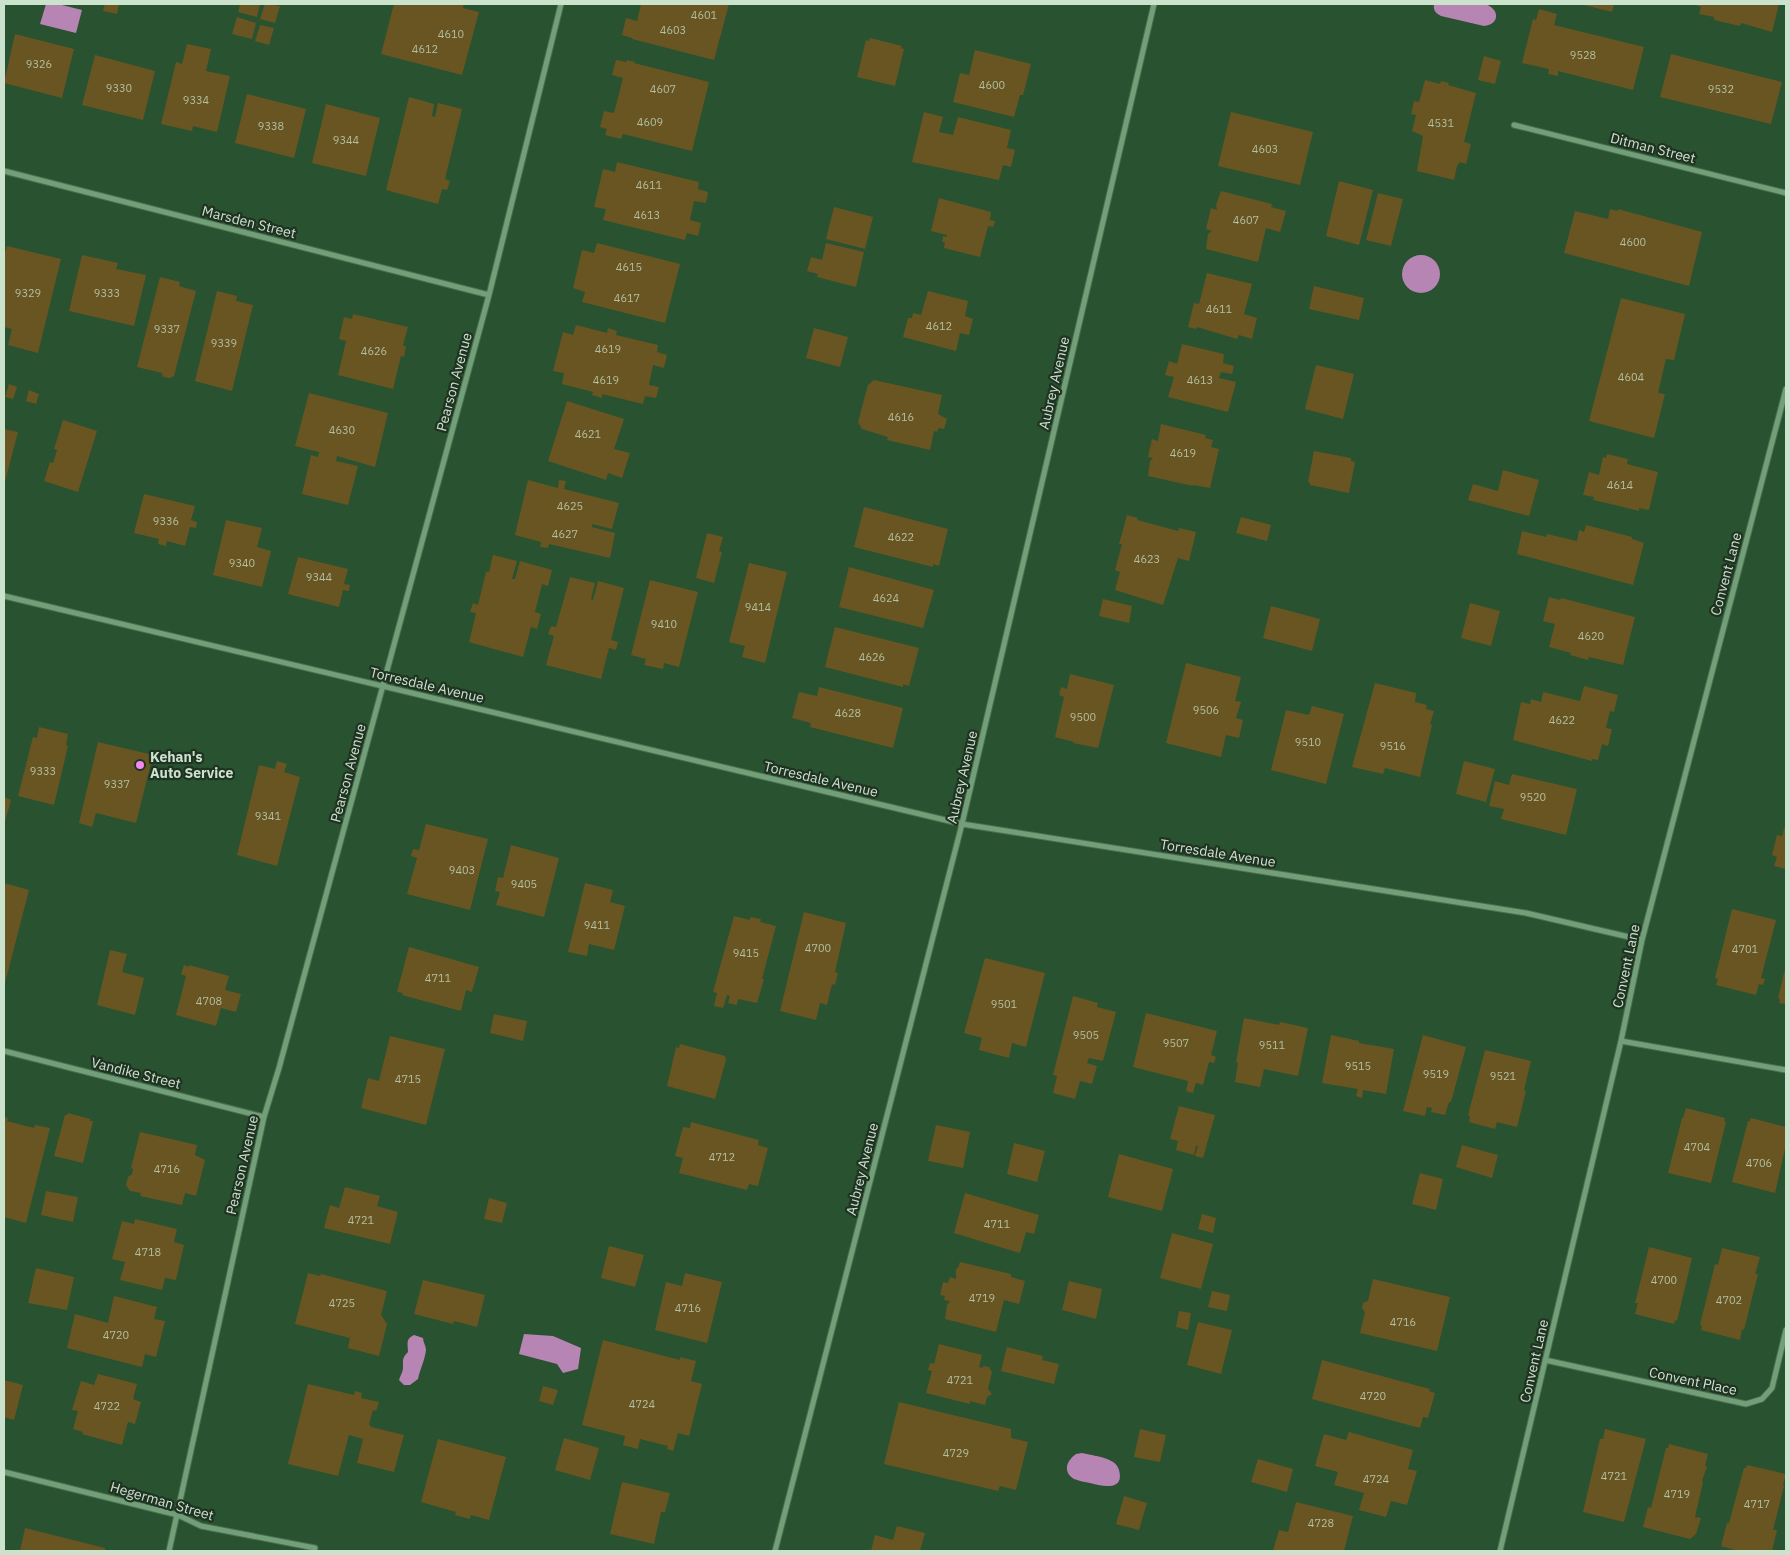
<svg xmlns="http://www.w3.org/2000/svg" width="1790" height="1555" viewBox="0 0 1790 1555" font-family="'IBM Plex Sans',sans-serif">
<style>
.water{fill:#b685b3}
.building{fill:#695522}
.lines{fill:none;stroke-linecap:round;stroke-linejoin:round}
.minor-casing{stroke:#496e51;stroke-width:7}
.minor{stroke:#739f78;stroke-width:5}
.poi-dot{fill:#f389f1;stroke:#203323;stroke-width:2}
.labels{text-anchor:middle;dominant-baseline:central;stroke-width:4.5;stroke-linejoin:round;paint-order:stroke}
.number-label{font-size:11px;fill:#b2bfa2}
.street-label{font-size:14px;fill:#cbe2cd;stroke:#203323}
.poi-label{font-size:14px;font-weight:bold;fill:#cbe2cd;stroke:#203323;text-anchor:start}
</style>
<rect width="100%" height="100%" fill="#295230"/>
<path class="water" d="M46 4H58L82 10 76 33 40 24Z
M1434 4H1485C1500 9 1500 24 1484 26L1441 16C1436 13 1433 11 1434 4Z
M1402 274a19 19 0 1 1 38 0a19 19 0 1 1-38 0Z
M524 1334 553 1336 581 1348 578 1369 563 1373 557 1364 519 1354Z
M414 1335 423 1338C423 1342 426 1346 426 1350 425 1360 420 1369 418 1379L410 1385H404L399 1380C400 1376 403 1372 403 1368 403 1360 402 1358 408 1352 408 1345 405 1339 414 1335Z
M1082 1453C1093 1456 1116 1457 1119 1470 1125 1492 1101 1486 1090 1483 1085 1482 1079 1481 1074 1479 1062 1472 1067 1460 1076 1454Z"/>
<path class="building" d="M105 4H119L117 14 103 11Z
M240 4H260L257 17 238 12Z
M265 4 280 6 275 23 260 19Z
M394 4H464L463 8 479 12 462 75 381 54Z
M641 4H729L714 60 632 39V38L622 35 626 18 637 21Z
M1580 4H1614L1612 12Z
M1693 4H1779L1772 32 1741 23 1740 26 1714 20V17L1699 14 1701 7Z
M1539 9 1557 14 1554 25 1644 47 1633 90 1558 71V76L1548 74 1549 69 1522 63 1533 19 1536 20Z
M237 17 256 23 252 39 232 34Z
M260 25 274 28 269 45 255 41Z
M15 34 74 49 62 98 4 83Z
M870 38 902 46 901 48 904 49 895 86 857 77 866 40 869 41Z
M187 44 211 49 206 71 230 76 217 132 193 126 192 131 161 124 176 62 182 64Z
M975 50 1031 64 1023 95H1020L1014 117 953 102 960 73 969 75Z
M1671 54 1782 82 1771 124 1660 97Z
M95 55 155 71 143 120 82 105Z
M1484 56 1501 61 1495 84 1478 80Z
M616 60 627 62V60L635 62 634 63 709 82 692 151 623 134 621 139 605 135 607 129 600 127 604 111 614 113 623 78 612 75Z
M1425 80 1440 84 1441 81 1449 83 1448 85 1476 93 1464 142 1471 144 1466 164 1460 162 1457 166 1454 180 1417 171 1423 136 1412 131 1416 115 1411 114 1414 101 1419 102Z
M247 94 306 109 294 158 235 143Z
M409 97 434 104 432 116 435 117 438 103 462 109 445 179 450 181 447 190 442 189 438 204 386 190Z
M326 104 380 118 366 176 312 163Z
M924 112 943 117 939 132 953 135 958 117 1011 130 1007 148 1015 150 1011 167 1003 165 999 180 912 162Z
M1231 112 1313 132 1300 185 1218 166Z
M617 162 699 182 698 189 708 192 706 203 694 201 690 220 701 223 698 236 687 233 685 240 603 220 606 209 594 207 603 169 615 172Z
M1339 181 1373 190 1359 245 1326 236Z
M1221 191 1272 204 1271 207 1286 211 1280 232 1266 228 1258 262 1206 249 1208 234 1212 231 1206 229 1211 208 1217 210 1216 205Z
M1378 193 1403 199 1391 246 1366 240Z
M939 198 991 212 990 220 995 221 993 227 988 226 980 257 944 248 945 242H942L943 236 947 237V235L931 231Z
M834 207 873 217 865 249 826 239Z
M1610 209 1618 211V209L1702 232 1689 286 1564 253 1575 211 1608 219Z
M597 243 680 264 665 323 582 302 585 292 573 288 582 250 594 253Z
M826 243 864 252 856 287 817 277 818 274 807 271 811 257 822 260Z
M7 246 61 259 38 353 8 345 12 329 4 327V255Z
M82 255 118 263 116 269 146 275 134 326 69 311Z
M1207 273 1252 284 1244 314 1257 318 1252 339 1239 335 1237 339 1197 327 1196 329 1188 327 1194 303 1199 304Z
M160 277 180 282 179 286 196 291 174 376 170 378 163 377 162 373 137 367Z
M1314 286 1364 298 1359 320 1309 309Z
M217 291 237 296 236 301 253 305 232 391 195 381Z
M928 291 968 301 965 316 973 319 969 335 960 333 956 351 903 337 908 318H912L913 313 921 315Z
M1621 298 1685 314 1674 360 1666 359 1658 393 1665 394 1654 438 1589 421Z
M353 314 408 327 403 345 406 347 404 357 401 356 393 389 338 375 346 341 339 339 344 317 352 319Z
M576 325 607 333 608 328 617 331 616 335 658 345 657 352 667 355 664 368 653 365 649 385 659 387 656 398 645 396 643 404 602 394V398L592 395 593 392 562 384 564 373 553 371 563 332 573 335Z
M814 328 848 337 840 367 806 358Z
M1182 344 1224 354 1223 363 1234 366 1232 374 1221 372 1219 378 1236 382 1228 412 1168 397 1174 377 1165 375 1169 361 1177 364Z
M1316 365 1354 374 1343 419 1305 409Z
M874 380 942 395 938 414 947 419 944 429 939 428 937 432 934 431 930 450 887 440 888 437 862 429 858 422 868 385Z
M9 384 17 387 13 399 5 397Z
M29 390 39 394 36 404 26 401Z
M309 393 388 413 375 467 337 456 336 461 358 466 348 505 302 494 311 455 318 457 319 452 295 446Z
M567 401 624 419 614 449 630 453 622 478 608 473 606 480 548 461Z
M63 420 97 431 78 492 44 481 50 462 53 463 57 450 54 449Z
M1161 424 1206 435 1205 438 1213 440 1211 447 1219 449 1210 488 1193 485V486L1148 476 1150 461 1153 458 1148 457 1152 439 1158 441Z
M4 429 18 432 4 485Z
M1314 451 1351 458V461L1355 462 1349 493 1310 485V483L1308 482Z
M1607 454 1628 459 1627 464 1658 472 1649 510 1639 508V511L1615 505 1593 500 1594 497 1583 495 1589 472 1599 475 1603 457 1606 458Z
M1503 470 1539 480 1529 516 1468 500 1473 484 1498 491Z
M528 480 558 488 559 480 566 481 564 489 619 503 612 529 592 524V527L615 533 610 558 549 544 548 548 540 547 541 542 515 535Z
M144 494 195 506 191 520 197 522 196 528 190 527 185 546 167 541 166 546 158 544 159 539 134 533Z
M864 507 948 529 939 566 933 564V567L854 547Z
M1127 515 1138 518 1137 520 1178 531 1179 528 1196 532 1189 561 1178 558 1163 605 1115 590 1120 572 1115 570 1122 544H1119Z
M1241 517 1271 525 1267 541 1236 533Z
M226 520 262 528 257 547 271 551 262 587 213 575Z
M1586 525 1632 537V539L1644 543 1633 585 1517 554 1522 531 1546 537 1547 534 1577 541 1579 530 1584 532Z
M707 533 723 537 719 551 722 552 714 583 696 578Z
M493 555 517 561 512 579H515L520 561 552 570 548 586 542 584 535 612 541 614 537 629 531 627 523 657 469 642 476 613 470 612 473 603 478 605 486 572H489Z
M298 557 348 569 344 584 350 585 349 591 343 590 339 607 288 594Z
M749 563 787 572 765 663 742 657 745 646 729 642Z
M849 567 934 590 923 628 839 607Z
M570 577 595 583 591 599 593 600 598 581 624 588 611 640 618 642 616 650 609 648 601 679 546 665 554 636 548 634 551 626 556 627Z
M650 580 698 592 679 667 664 663 663 669 644 665 646 659 631 655Z
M1549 597 1560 600 1561 598 1635 617 1623 665 1589 657 1588 660 1570 655 1571 653 1549 647 1555 624 1543 621Z
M1103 599 1132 606 1129 623 1099 616Z
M1470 603 1500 611 1491 646 1461 638Z
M1271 606 1320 619 1312 651 1263 638Z
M835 627 919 648 909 686 903 684V687L825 667Z
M1186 663 1241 677 1235 701 1241 702 1236 718 1243 720 1239 738 1226 735 1221 757 1166 743Z
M1070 674 1114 685 1098 748 1073 743 1074 742 1055 737 1064 697 1059 695 1061 687 1067 689Z
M1375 683 1416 693 1415 702 1427 705 1426 709 1434 711 1430 724 1432 725 1420 777 1385 768 1383 774 1352 767Z
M1584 686 1618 695 1614 712 1610 711 1606 728 1612 729 1608 746 1602 744 1598 760 1592 759V761L1513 740 1521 702 1530 704 1531 699 1541 702 1543 692 1580 701Z
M819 687 903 708 893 748 810 727 811 723 792 718 799 692 817 696Z
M1312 706 1344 714 1326 784 1271 770 1286 710 1309 715Z
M39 727 68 734 66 745 68 746 54 805 18 796 33 737 37 738Z
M98 742 153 755 136 823 96 813 92 827 79 823Z
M277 761 287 764 284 772 300 777 277 866 237 855 259 765 275 769Z
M1464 761 1495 769 1486 802 1456 794Z
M1512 774 1577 789 1566 835 1501 819 1504 809 1489 806 1495 781 1509 785Z
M4 797 11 800 4 825Z
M1786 822V869L1774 866 1777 857 1772 855 1777 835 1782 836Z
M426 824 488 839 470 910 407 894 417 858 411 856 413 849 419 850Z
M511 845 559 858 544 917 496 905 500 892 495 891 498 877 503 878Z
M4 883 29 890 5 983H4Z
M585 883 613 890 610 902 625 906 614 950 589 944 587 956 568 952Z
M1732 909 1776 920 1761 978 1765 979 1763 985 1759 984 1756 995 1716 985 1718 979 1715 978Z
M804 912 846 923 835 972 838 973 835 985 832 984 827 1005 820 1003 816 1020 780 1011Z
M734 916 750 920V917L761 919 760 922 776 926 762 979H764L757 1003 738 999 737 1005 728 1003 730 996 727 995 723 1008 714 1006 717 993 713 992Z
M409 947 479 967 472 992 466 990 461 1011 402 995 403 993 397 992Z
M110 950 127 954 122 972 144 978 135 1015 97 1005Z
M985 958 1045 973 1026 1047 1012 1043 1009 1058 979 1050 982 1038 964 1033Z
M184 965 189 967V965L229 976 225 990 241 994 236 1012 221 1008 216 1026 176 1015 186 976 181 974Z
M1786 965V1004L1779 1003 1780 999 1778 998Z
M1073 996 1098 1003 1097 1007 1116 1012 1103 1061 1089 1058 1087 1063 1097 1066 1092 1084 1080 1081 1075 1099 1053 1093 1057 1076 1053 1075Z
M1146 1013 1217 1031 1211 1055 1216 1057 1214 1063 1209 1062 1203 1085 1196 1083 1193 1093 1186 1091 1188 1081 1133 1067Z
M494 1014 527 1021 523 1041 490 1033Z
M1244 1018 1279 1025 1280 1022 1308 1028 1298 1076 1264 1069 1260 1087 1235 1082 1238 1063 1236 1062Z
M1331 1035 1359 1041V1043L1394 1049 1386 1094 1363 1090 1362 1098 1356 1096 1358 1089 1322 1083Z
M1423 1035 1466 1047 1451 1102H1449L1445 1115 1431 1112 1432 1108 1427 1107 1425 1116 1403 1111Z
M390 1036 445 1049 426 1125 361 1108 368 1078 379 1081Z
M680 1044 725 1056 726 1060 715 1099 667 1086 676 1047 679 1048Z
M1485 1050 1531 1061 1524 1090 1526 1091 1517 1127 1497 1122 1495 1129 1469 1122 1470 1116 1468 1115Z
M1179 1106 1215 1115 1203 1158 1195 1156 1198 1146H1196L1194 1155 1176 1150 1178 1141 1170 1139Z
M1686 1108 1725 1118 1724 1121 1726 1122 1711 1183 1668 1173 1682 1118H1683Z
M68 1113 90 1119V1121H93L83 1163 54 1156 65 1115H67Z
M4 1117 8 1118 7 1121 34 1128 35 1125 50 1128 26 1223 4 1217Z
M1751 1118 1786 1127V1144L1775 1193 1732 1182 1748 1121H1750Z
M691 1122 759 1140 758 1145 768 1148 758 1186 749 1184 747 1190 679 1173 683 1158 675 1156 683 1127 690 1128Z
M936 1125 970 1132 963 1168 928 1161Z
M140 1132 197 1145 195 1155 205 1160 196 1196 185 1193 182 1205 140 1196 141 1193 130 1191 126 1185 128 1177 132 1174 133 1169 131 1168Z
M1014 1143 1045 1151 1037 1182 1007 1174Z
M1462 1145 1498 1155 1492 1178 1456 1167Z
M1119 1154 1173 1169 1162 1211 1108 1197Z
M1420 1173 1443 1179 1436 1210 1412 1204Z
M345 1187 380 1196 377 1206 398 1212 390 1244 324 1228 330 1205 339 1208Z
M46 1191 78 1197 73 1222 41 1215Z
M965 1193 1039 1215 1034 1234 1026 1232 1020 1253 954 1233Z
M489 1198 507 1203 502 1223 484 1219Z
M1202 1214 1216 1218 1213 1233 1198 1229Z
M135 1219 177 1229 174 1242 184 1245 176 1280 165 1278 162 1290 120 1280 125 1262 112 1259 122 1221 134 1224Z
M1172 1233 1213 1244 1201 1289 1160 1278Z
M609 1246 644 1255 635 1287 601 1278Z
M1649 1247 1692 1258 1677 1321 1675 1320 1674 1324 1635 1314 1638 1303H1635Z
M1722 1248 1760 1257 1755 1274H1758L1744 1330 1742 1329 1740 1340 1701 1330 1702 1326 1700 1325 1715 1264 1718 1265Z
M960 1262 1011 1274V1277L1025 1281 1019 1304 1004 1300 996 1332 945 1319 947 1305 950 1301 944 1300 945 1296 940 1295 943 1282 948 1283 950 1277 956 1279V1269L958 1268Z
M36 1268 74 1277 67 1310 28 1303Z
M308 1273 320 1276 321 1274 387 1291 381 1315 387 1324 379 1356 348 1348 350 1338 295 1324Z
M685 1273 722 1282 707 1343 655 1330 666 1282 682 1286Z
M1373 1279 1450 1297 1437 1351 1360 1333 1365 1312 1362 1308 1363 1303 1368 1301Z
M423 1280 485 1295 477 1327 454 1321 453 1324 414 1314Z
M1069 1281 1102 1289 1096 1319 1062 1310Z
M1212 1291 1230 1295 1227 1311 1208 1307Z
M114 1296 157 1307 154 1319 165 1321 156 1357 145 1354 142 1367 67 1348 75 1314 108 1323Z
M1179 1311 1191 1313 1188 1330 1176 1327Z
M1198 1322 1232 1330 1221 1374 1187 1365Z
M603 1340 680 1360V1357L696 1361 691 1381 702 1384 689 1436 678 1433 673 1451 667 1449 668 1446 640 1439 638 1449 623 1445 625 1436 582 1425Z
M939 1344 982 1355 979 1367 983 1368V1366L989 1367 992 1372 988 1389 992 1394 987 1397 985 1405 970 1401V1404L926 1393 932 1371 928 1370 930 1363 934 1364Z
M1007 1347 1043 1356 1042 1360 1059 1364 1054 1384 1001 1371Z
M1322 1360 1430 1389 1429 1391 1435 1393 1428 1418 1423 1417 1420 1428 1312 1399Z
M98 1374 137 1384 133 1399 141 1402 135 1424 128 1422 122 1445 82 1434 83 1432 73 1429 78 1411 72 1410 81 1381 94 1385Z
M4 1380 23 1385 14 1420 4 1417Z
M308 1384 354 1395 355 1391 362 1393 361 1398 379 1402 376 1411 373 1410 369 1424 371 1427 404 1435 394 1472 357 1463 363 1439 349 1435 338 1476 288 1464Z
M543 1386 558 1390 553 1405 539 1401Z
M899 1402 1011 1429V1438L1028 1442 1016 1490 1000 1486 998 1491 884 1464Z
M1140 1429 1166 1435 1160 1462 1134 1457Z
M1605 1429 1646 1439 1624 1522 1583 1512 1600 1439H1603Z
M1349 1432 1413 1450 1408 1469 1417 1471 1407 1505 1391 1501 1386 1517 1359 1510 1364 1493 1334 1485 1338 1472 1315 1466 1324 1434 1346 1440Z
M564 1438 599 1448 590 1480 555 1470Z
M438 1439 506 1457 489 1520 471 1515 470 1519 455 1515 456 1512 421 1502Z
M1669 1444 1708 1454 1705 1466H1707L1702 1481 1703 1482 1695 1517 1701 1518 1696 1534 1690 1539 1643 1527 1648 1507 1651 1508 1666 1448H1668Z
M1258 1459 1293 1469 1287 1492 1251 1482Z
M1747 1465 1786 1474 1783 1485 1784 1486 1773 1530H1777L1772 1551H1738L1721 1546 1727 1523H1729L1744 1468H1746Z
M622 1482 670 1493 665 1512H661L654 1544 610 1534Z
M1124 1496 1147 1503 1139 1530 1116 1524Z
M1296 1502 1353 1516 1344 1551H1273L1279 1530 1288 1532Z
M897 1526 925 1533 920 1551H871L875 1535 893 1540Z
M25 1528 105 1548V1551H20Z"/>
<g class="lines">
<defs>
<path id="minor" d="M1514 125 1786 193
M4 171 489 295
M4 596 962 824 1526 913 1642 940
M1621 1041 1786 1070
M4 1051 264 1117
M1545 1360 1746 1404 1762 1399 1772 1388 1786 1330
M4 1472 178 1515 201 1526 315 1548
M169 1551 264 1117 279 1068 489 295 561 4
M775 1551 962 824 1154 4
M1500 1551 1621 1041 1642 940 1786 389"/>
</defs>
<use href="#minor" class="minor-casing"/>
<use href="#minor" class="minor"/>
</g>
<circle class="poi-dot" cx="140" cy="765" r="5"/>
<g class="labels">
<g class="number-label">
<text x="704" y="15">4601</text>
<text x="673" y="30">4603</text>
<text x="451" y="34">4610</text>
<text x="425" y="49">4612</text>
<text x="1583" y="55">9528</text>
<text x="39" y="64">9326</text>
<text x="992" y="85">4600</text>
<text x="119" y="88">9330</text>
<text x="663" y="89">4607</text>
<text x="1721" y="89">9532</text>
<text x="196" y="100">9334</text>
<text x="650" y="122">4609</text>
<text x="1441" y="123">4531</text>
<text x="271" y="126">9338</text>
<text x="346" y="140">9344</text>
<text x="1265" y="149">4603</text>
<text x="649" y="185">4611</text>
<text x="647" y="215">4613</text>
<text x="1246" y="220">4607</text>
<text x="1633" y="242">4600</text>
<text x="629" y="267">4615</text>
<text x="28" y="293">9329</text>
<text x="107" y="293">9333</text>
<text x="627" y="298">4617</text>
<text x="1219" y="309">4611</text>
<text x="939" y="326">4612</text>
<text x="167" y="329">9337</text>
<text x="224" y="343">9339</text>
<text x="608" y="349">4619</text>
<text x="374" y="351">4626</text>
<text x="1631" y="377">4604</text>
<text x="606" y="380">4619</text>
<text x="1200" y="380">4613</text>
<text x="901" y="417">4616</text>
<text x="342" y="430">4630</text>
<text x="588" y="434">4621</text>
<text x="1183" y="453">4619</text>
<text x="1620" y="485">4614</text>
<text x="570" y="506">4625</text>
<text x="166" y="521">9336</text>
<text x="565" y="534">4627</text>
<text x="901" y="537">4622</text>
<text x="1147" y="559">4623</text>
<text x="242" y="563">9340</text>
<text x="319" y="577">9344</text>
<text x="886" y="598">4624</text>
<text x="758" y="607">9414</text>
<text x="664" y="624">9410</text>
<text x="1591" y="636">4620</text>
<text x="872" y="657">4626</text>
<text x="1206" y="710">9506</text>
<text x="848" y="713">4628</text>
<text x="1083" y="717">9500</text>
<text x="1562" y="720">4622</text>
<text x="1308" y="742">9510</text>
<text x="1393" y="746">9516</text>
<text x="43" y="771">9333</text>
<text x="117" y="784">9337</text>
<text x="1533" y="797">9520</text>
<text x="268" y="816">9341</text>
<text x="462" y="870">9403</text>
<text x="524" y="884">9405</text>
<text x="597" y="925">9411</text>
<text x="818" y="948">4700</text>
<text x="1745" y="949">4701</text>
<text x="746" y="953">9415</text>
<text x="438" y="978">4711</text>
<text x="209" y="1001">4708</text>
<text x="1004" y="1004">9501</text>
<text x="1086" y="1035">9505</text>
<text x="1176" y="1043">9507</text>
<text x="1272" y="1045">9511</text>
<text x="1358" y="1066">9515</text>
<text x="1436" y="1074">9519</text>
<text x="1503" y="1076">9521</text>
<text x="408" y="1079">4715</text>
<text x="1697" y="1147">4704</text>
<text x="722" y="1157">4712</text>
<text x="1759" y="1163">4706</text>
<text x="167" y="1169">4716</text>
<text x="361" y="1220">4721</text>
<text x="997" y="1224">4711</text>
<text x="148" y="1252">4718</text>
<text x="1664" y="1280">4700</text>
<text x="982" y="1298">4719</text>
<text x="1729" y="1300">4702</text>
<text x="342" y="1303">4725</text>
<text x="688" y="1308">4716</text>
<text x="1403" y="1322">4716</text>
<text x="116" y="1335">4720</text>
<text x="960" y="1380">4721</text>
<text x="1373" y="1396">4720</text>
<text x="642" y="1404">4724</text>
<text x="107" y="1406">4722</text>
<text x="956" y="1453">4729</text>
<text x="1614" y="1476">4721</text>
<text x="1376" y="1479">4724</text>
<text x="1677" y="1494">4719</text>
<text x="1757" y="1504">4717</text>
<text x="1321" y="1523">4728</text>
</g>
<g class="street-label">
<text transform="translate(1653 148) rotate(14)">Ditman Street</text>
<text transform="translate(249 222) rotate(14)">Marsden Street</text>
<text transform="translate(454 382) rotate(-75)">Pearson Avenue</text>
<text transform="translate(1054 383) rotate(-77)">Aubrey Avenue</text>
<text transform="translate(1726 574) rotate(-75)">Convent Lane</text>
<text transform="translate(427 685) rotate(13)">Torresdale Avenue</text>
<text transform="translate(348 773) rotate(-75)">Pearson Avenue</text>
<text transform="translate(962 777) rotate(-77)">Aubrey Avenue</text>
<text transform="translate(821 779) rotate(13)">Torresdale Avenue</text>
<text transform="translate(1218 853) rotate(9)">Torresdale Avenue</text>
<text transform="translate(1626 966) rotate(-78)">Convent Lane</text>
<text transform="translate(136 1073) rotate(14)">Vandike Street</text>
<text transform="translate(242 1165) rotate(-77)">Pearson Avenue</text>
<text transform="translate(862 1169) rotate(-76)">Aubrey Avenue</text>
<text transform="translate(1534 1361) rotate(-77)">Convent Lane</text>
<text transform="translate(1693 1381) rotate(12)">Convent Place</text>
<text transform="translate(162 1501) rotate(16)">Hegerman Street</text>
</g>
<g class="poi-label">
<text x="150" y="757">Kehan's<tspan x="150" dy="16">Auto Service</tspan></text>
</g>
</g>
<rect width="1790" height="1555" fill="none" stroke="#cbe2cd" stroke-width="10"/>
</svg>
